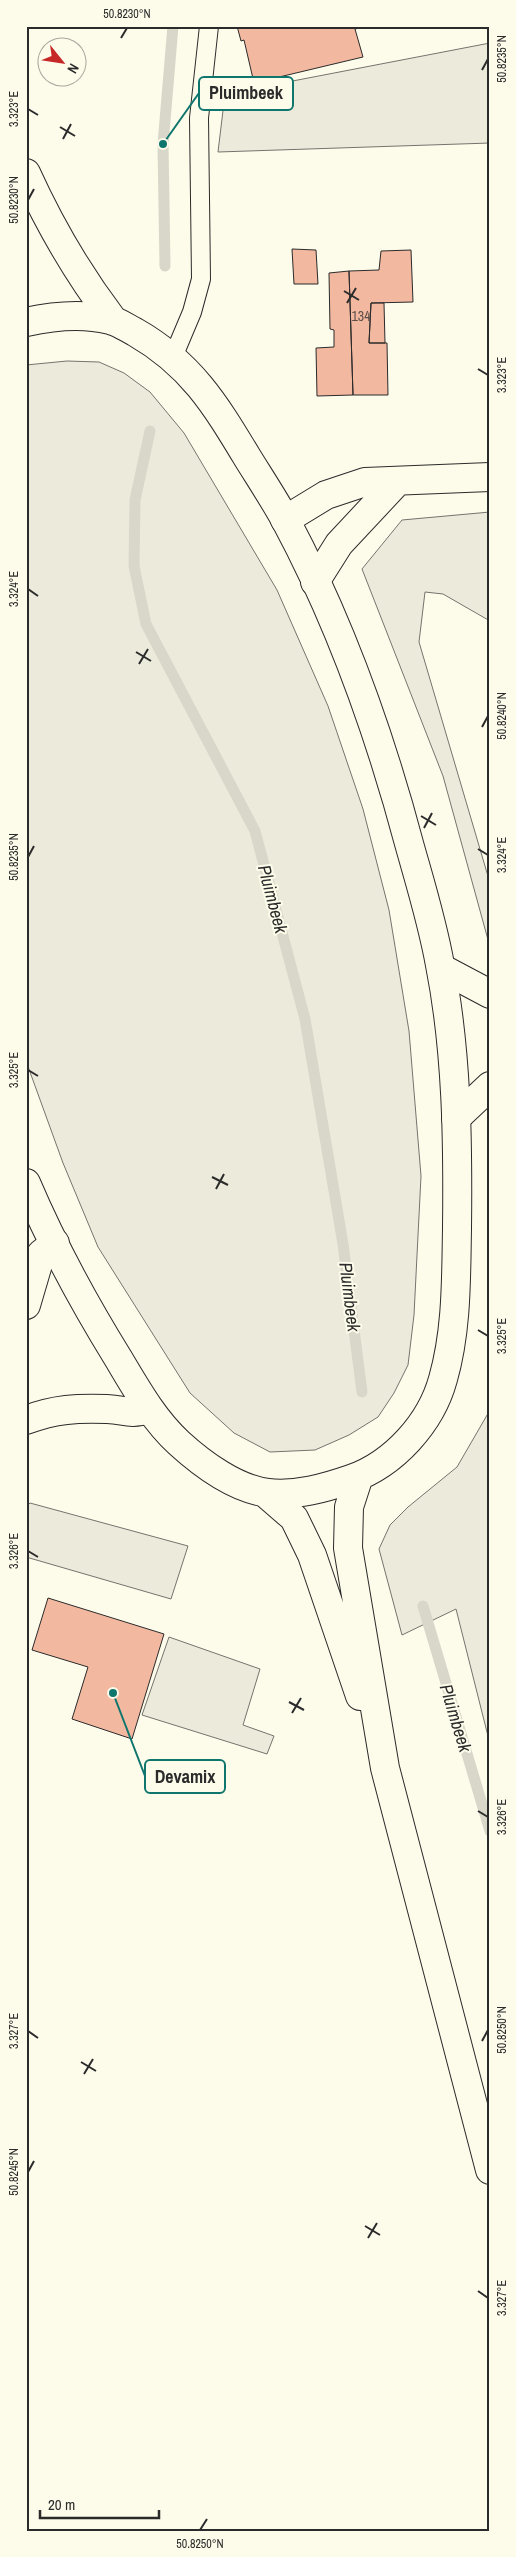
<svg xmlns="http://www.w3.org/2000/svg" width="516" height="2557" viewBox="0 0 516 2557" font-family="'Archivo Narrow',sans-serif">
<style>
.green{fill:#ecebdb;stroke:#74746e}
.parking{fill:#eceadb;stroke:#74746e}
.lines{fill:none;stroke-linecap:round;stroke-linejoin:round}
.stream{stroke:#d8d7c9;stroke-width:11}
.building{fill:#f2b8a0;stroke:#2b2b2b}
.lane-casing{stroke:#2b2b2b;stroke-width:20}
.street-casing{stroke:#2b2b2b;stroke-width:30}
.secondary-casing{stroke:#2b2b2b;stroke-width:30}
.primary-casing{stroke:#2b2b2b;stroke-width:30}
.lane{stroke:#fdfbea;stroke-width:18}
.street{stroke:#fdfbea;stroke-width:28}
.secondary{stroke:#fdfbea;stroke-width:28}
.primary{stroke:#fdfbea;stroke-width:28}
.ticks{fill:none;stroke:#2b2b2b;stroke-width:2}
.labels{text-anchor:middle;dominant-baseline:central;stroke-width:4;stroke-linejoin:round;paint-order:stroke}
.number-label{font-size:14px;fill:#5d4e48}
.water-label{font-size:18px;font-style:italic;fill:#2b2b2b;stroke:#fdfbea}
.leader{fill:none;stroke:#0f766e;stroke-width:2}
.callout-dot{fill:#0f766e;stroke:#fdfbea;stroke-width:2}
.callout{fill:#fdfbea;stroke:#0f766e;stroke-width:2}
.callout-label{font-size:18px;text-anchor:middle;font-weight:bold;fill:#2b2b2b}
.neatline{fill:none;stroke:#2b2b2b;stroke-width:2}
.ticks-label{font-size:12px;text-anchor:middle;fill:#2b2b2b}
</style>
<rect width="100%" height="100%" fill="#fdfbea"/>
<path class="green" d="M490 43V143L218 152 225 94Z
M67 361 99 362 124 373 150 392 184 433 277 590 328 706 363 809 389 910 409 1031 421 1176 414 1315 408 1365 394 1393 378 1417 349 1435 315 1450 270 1452 234 1433 190 1393 98 1247 63 1163 26 1061V365Z
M490 512V621L443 594 425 592 419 642 490 883V947L443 776 362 569 402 520Z
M490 1410V1744L456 1609 402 1635 379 1549 390 1525 408 1507 457 1467Z"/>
<path class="parking" d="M30 1503 188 1546 171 1599 26 1557V1507Z
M169 1637 260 1669 243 1725 274 1736 267 1754 142 1715Z"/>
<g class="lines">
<path class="stream" d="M165 266 163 144 173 26
M150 431 135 500 134 566 146 624 255 831 305 1019 343 1244 362 1392
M423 1606 490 1831"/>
</g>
<path class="building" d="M237 26H369L355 29 363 57 254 83 244 40 241 41Z
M292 249 316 250 318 284H294Z
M411 250 413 302 371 303 369 343H387L388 395H353L349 271 379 270 381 251Z
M349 271 353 395 317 396 316 348 334 347V330L330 329 329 273Z
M371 303H384L385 343H369Z
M48 1598 164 1634 132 1739 72 1719 88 1667 32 1650Z"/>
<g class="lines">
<defs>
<path id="lane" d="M173 357 192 312 201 279 199 118 209 26"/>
<path id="street" d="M285 520 326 495 365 482 490 477
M315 582 339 544 396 483"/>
<path id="secondary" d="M441 968 490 994
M456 1118 490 1086
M26 1305 41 1254 55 1243
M26 1420C55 1409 77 1408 107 1409 127 1410 128 1415 149 1409"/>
<path id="primary" d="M26 173C50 226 78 274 113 320
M26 322C53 316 83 313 110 320 119 322 127 328 135 332 191 364 215 404 247 457 260 478 274 499 286 521 341 624 380 734 410 847 421 886 433 925 440 965 457 1051 458 1142 457 1229 456 1279 457 1330 443 1379 431 1423 394 1464 351 1479 325 1488 297 1496 268 1493 236 1489 202 1464 179 1443 153 1419 136 1388 118 1358 84 1303 52 1244 26 1183
M359 1476 349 1507 348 1548 385 1768 490 2170
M265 1493 294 1518 312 1555 360 1696"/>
</defs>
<use href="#lane" class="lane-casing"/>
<use href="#street" class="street-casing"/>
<use href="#secondary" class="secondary-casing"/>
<use href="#primary" class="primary-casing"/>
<use href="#lane" class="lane"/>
<use href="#street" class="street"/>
<use href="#secondary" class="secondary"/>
<use href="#primary" class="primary"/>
</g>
<path class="ticks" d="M121 38 127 28M482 70 488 59M28 109 38 115M60 127 75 136M63 139 71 124M28 200 34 189M344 291 359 300M347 303 356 288M478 369 488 375M28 589 38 596M136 652 151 661M139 664 148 649M482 727 488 716M421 816 436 825M424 828 432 813M478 849 488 855M28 857 34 846M28 1070 38 1076M212 1177 228 1185M216 1189 224 1174M478 1330 488 1336M28 1551 38 1557M289 1702 304 1710M292 1713 301 1698M478 1811 488 1817M28 2031 38 2038M482 2041 488 2030M81 2062 96 2071M84 2074 93 2059M28 2172 34 2161M365 2226 380 2235M368 2238 377 2223M478 2291 488 2298M200 2530 207 2519"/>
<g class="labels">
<g class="number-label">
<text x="361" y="316">134</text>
</g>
<g class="water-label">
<text transform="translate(273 899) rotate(75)">Pluimbeek</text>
<text transform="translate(350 1297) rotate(83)">Pluimbeek</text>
<text transform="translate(456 1718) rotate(73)">Pluimbeek</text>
</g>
</g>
<path class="leader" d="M163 144L199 93M113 1693L145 1776"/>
<g class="callout-dot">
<circle cx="163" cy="144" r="5"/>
<circle cx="113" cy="1693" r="5"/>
</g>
<g class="callout">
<rect x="199" y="77" width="94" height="33" rx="5"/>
<rect x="145" y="1760" width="80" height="33" rx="5"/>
</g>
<g class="callout-label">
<text x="246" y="99">Pluimbeek</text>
<text x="185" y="1783">Devamix</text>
</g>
<rect width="516" height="2557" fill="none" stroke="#fdfbea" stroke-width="55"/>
<g transform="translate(62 62) rotate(120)"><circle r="24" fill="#fdfbea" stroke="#a9a89e"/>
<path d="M0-4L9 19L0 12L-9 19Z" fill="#c62828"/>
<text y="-8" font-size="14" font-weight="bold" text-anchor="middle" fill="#2b2b2b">N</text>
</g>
<path d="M40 2510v8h119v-8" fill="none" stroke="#2b2b2b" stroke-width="2.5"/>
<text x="48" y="2510" font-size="15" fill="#2b2b2b" stroke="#fdfbea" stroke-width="4" paint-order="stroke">20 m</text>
<rect x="28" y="28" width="460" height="2502" class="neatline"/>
<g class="ticks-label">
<text x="127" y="18">50.8230°N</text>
<text transform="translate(502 59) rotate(-90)" y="4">50.8235°N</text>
<text transform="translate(14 109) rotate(-90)" y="4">3.323°E</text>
<text transform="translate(14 200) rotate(-90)" y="4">50.8230°N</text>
<text transform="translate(502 375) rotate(-90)" y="4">3.323°E</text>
<text transform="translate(14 589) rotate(-90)" y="4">3.324°E</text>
<text transform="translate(502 716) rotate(-90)" y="4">50.8240°N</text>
<text transform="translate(502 855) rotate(-90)" y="4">3.324°E</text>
<text transform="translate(14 857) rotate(-90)" y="4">50.8235°N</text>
<text transform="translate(14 1070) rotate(-90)" y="4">3.325°E</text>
<text transform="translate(502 1336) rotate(-90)" y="4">3.325°E</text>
<text transform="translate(14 1551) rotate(-90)" y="4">3.326°E</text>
<text transform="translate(502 1817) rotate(-90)" y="4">3.326°E</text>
<text transform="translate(502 2030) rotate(-90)" y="4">50.8250°N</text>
<text transform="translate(14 2031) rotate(-90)" y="4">3.327°E</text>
<text transform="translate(14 2172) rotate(-90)" y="4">50.8245°N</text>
<text transform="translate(502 2298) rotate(-90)" y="4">3.327°E</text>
<text x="200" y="2548">50.8250°N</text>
</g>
</svg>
